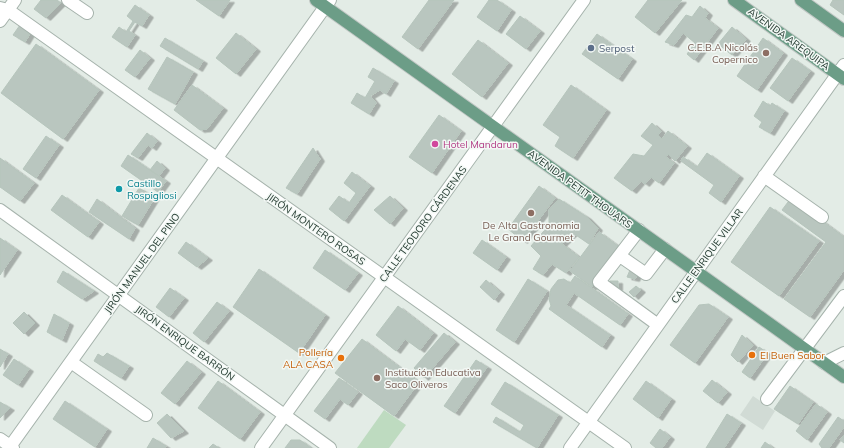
<svg xmlns="http://www.w3.org/2000/svg" width="844" height="448" viewBox="0 0 844 448" font-family="Mulish,sans-serif">
<style>
.built{fill:#d1dbd5}
.green{fill:#bedbc0}
.building{fill:#b9c6bf;stroke:#b6c5bc;filter:url(#shadow)}
.lines{fill:none;stroke-linecap:round;stroke-linejoin:round}
.minor-casing{stroke:#a6b3ac;stroke-width:14}
.major-casing{stroke:#c2c8c5;stroke-width:14}
.minor{stroke:#fff;stroke-width:12}
.major{stroke:#6c9d87;stroke-width:12}
.service-dot{fill:#5c6f8a;stroke:#f3f8f5;stroke-width:1.5}
.education-dot{fill:#8d6e63;stroke:#f3f8f5;stroke-width:1.5}
.hotel-dot{fill:#d1479c;stroke:#f3f8f5;stroke-width:1.5}
.culture-dot{fill:#0f9aa8;stroke:#f3f8f5;stroke-width:1.5}
.food-dot{fill:#e8710a;stroke:#f3f8f5;stroke-width:1.5}
.labels{text-anchor:middle;dominant-baseline:central;stroke-width:3;stroke-linejoin:round;paint-order:stroke}
.street-label{font-size:10px;fill:#243b31;stroke:#f3f8f5}
.education-label{font-size:10px;fill:#785e54;stroke:#f3f8f5;text-anchor:end}
.service-label{font-size:10px;fill:#4e5e75;stroke:#f3f8f5;text-anchor:start}
.hotel-label{font-size:10px;fill:#b23c85;stroke:#f3f8f5;text-anchor:start}
.culture-label{font-size:10px;fill:#0d838f;stroke:#f3f8f5;text-anchor:start}
.food-label{font-size:10px;fill:#c56008;stroke:#f3f8f5;text-anchor:end}
</style>
<defs>
<filter id="shadow"><feDropShadow dx="4.5" dy="2.5" stdDeviation="0" flood-color="#0004"/></filter>
</defs>
<rect width="100%" height="100%" fill="#e3ece6"/>
<path class="built" d="M753 396 775 411 763 430 740 415Z"/>
<path class="green" d="M384 410 406 425 389 448H357Z"/>
<path class="building" d="M41 0H57L61 3 46 18 34 9Z
M196 0H230L219 16Z
M429 0H454L418 49 402 37Z
M489 0H497L511 10 497 31 477 17Z
M648 0H682L655 33 635 17Z
M833 0H844V15L830 5Z
M135 5 149 15 142 26 135 22 129 31 135 35 127 47 112 37 119 27 126 32 133 21 127 16Z
M700 6 708 13 705 18 718 28 694 60 687 54 695 43 683 33 674 45 665 42 686 15 692 17Z
M520 16 540 31 526 49 506 34Z
M20 25 31 32 25 42 13 35Z
M732 27 746 39 732 55 718 44Z
M236 33 256 49 236 74 216 58Z
M597 34 632 59 618 79 582 54Z
M165 38 203 61 198 69 160 46Z
M763 38 783 53 757 90 737 76Z
M478 40 508 63 482 97 452 74Z
M36 44 99 90 63 139 1 93Z
M140 50 150 58 135 77 125 70Z
M167 57 193 72 175 104 148 89Z
M792 58 810 71 788 101 770 88Z
M373 68 394 81 386 94 380 90 370 96 376 103 369 114 351 103 357 93 365 98 375 81 368 77Z
M192 85 223 108 207 129 200 130 174 110Z
M571 85 606 110 573 158 555 146 560 137 543 125Z
M763 101 770 106 772 103 784 111 770 133 759 127 762 122 754 116Z
M439 115 461 131 432 173 409 157Z
M652 123 661 131 658 135 662 139 668 131 687 146 675 161 668 154 666 157 674 163 659 183 651 177 645 184 641 181 632 191 614 178 633 154 644 156 653 145 641 136Z
M147 133 157 141 152 148 148 145 138 158 131 154Z
M46 136 59 145 36 178 23 169Z
M313 148 320 159 297 194 286 188Z
M707 153 739 176 721 202 709 193 714 185 681 161 683 157 697 167Z
M128 155 166 181 158 192 121 166Z
M0 158 34 183 20 201 0 187Z
M157 161 165 168 159 176 150 170Z
M352 172 370 186 344 221 329 209 339 196 349 203 356 193 344 183Z
M539 186 555 198 523 241 508 229Z
M139 188 155 197 138 225 122 216Z
M62 195 99 222 88 237 51 210Z
M390 196 403 208 390 224 374 210Z
M791 198 844 237V270L810 317 784 299 826 242 782 210Z
M97 199 135 228 129 239 89 212Z
M559 199 587 217 598 228 589 244 573 233 562 244 579 257 566 273 552 264 543 275 533 269 541 256 531 246 549 225V210Z
M770 207 819 241 779 296 731 262Z
M599 232 618 246 619 250 592 287 570 271Z
M0 238 17 250 0 275Z
M482 240 506 257 497 270 473 253Z
M186 242 208 258 197 267 178 253Z
M325 250 358 273 345 290 313 268Z
M259 269 325 315 299 353 233 307Z
M630 270 638 273 635 279 627 277Z
M63 271 94 291 82 299 57 282Z
M575 276 628 314 620 325 574 293 566 305 610 335 602 347 549 309 551 306 549 299 551 289 558 280 564 279 570 283Z
M528 279 547 291 514 342 496 330Z
M486 280 500 292 494 300 480 287Z
M610 281H618V288H610Z
M636 286 641 290 634 297 629 292Z
M170 288 184 298 169 317 156 307Z
M217 302 229 311 204 342 193 333Z
M709 304 728 317 695 363 670 345 699 305Z
M398 306 433 333 420 350 405 339 396 351 376 335Z
M24 312 35 323 24 334 13 323Z
M54 314 69 323 62 340 47 332Z
M444 333 455 342 424 378 414 368Z
M742 335 753 345 738 362 731 355Z
M362 339 419 382 394 416 335 373Z
M759 347 768 353 750 378 742 372Z
M0 349 8 354 0 367Z
M107 353 129 366 121 378 94 361 98 354 103 357Z
M14 359 29 369 18 385 3 375Z
M476 360 487 367 455 413 444 406Z
M187 361 201 372 175 404 161 393Z
M339 378 358 392 348 405 340 399 325 419 314 411Z
M712 380 727 392 718 403 703 391Z
M218 381 260 412 240 439 198 408Z
M646 381 671 399 658 418 633 399Z
M505 382 558 415 537 448 493 422 496 417 520 432 524 425 491 404Z
M790 386 813 402 798 424 774 409Z
M65 401 107 429 95 447 53 419Z
M0 402 10 408 0 418Z
M816 404 827 412 807 440 796 431Z
M167 414 184 431 171 438 157 423Z
M727 414 741 423 724 448H706Z
M838 417 844 421V427L829 448H822L819 444Z
M660 429 670 437 662 448H656L650 443Z
M844 435V443L840 440Z
M153 438 166 446 165 448H147Z
M291 440H300L311 448H285Z
M765 442 773 448H761Z
M213 444 219 448H209Z"/>
<g class="lines">
<defs>
<path id="minor" d="M68 0 87 13
M0 8 8 10 625 448
M0 21 15 0
M764 176 822 217
M0 210 330 448
M639 230 599 282 658 325
M620 256 646 274 665 249
M71 362 146 415
M824 363 844 353
M767 399 844 296
M0 439 13 448
M9 448 330 0
M261 448 584 0
M570 448 844 65"/>
<path id="major" d="M316 0 844 377
M734 0 844 79
M801 0 844 31"/>
</defs>
<use href="#minor" class="minor-casing"/>
<use href="#major" class="major-casing"/>
<use href="#minor" class="minor"/>
<use href="#major" class="major"/>
</g>
<circle class="service-dot" cx="591" cy="48" r="4"/>
<g class="education-dot">
<circle cx="766" cy="53" r="4"/>
<circle cx="531" cy="213" r="4"/>
<circle cx="377" cy="378" r="4"/>
</g>
<circle class="hotel-dot" cx="435" cy="144" r="4"/>
<circle class="culture-dot" cx="119" cy="189" r="4"/>
<g class="food-dot">
<circle cx="752" cy="355" r="4"/>
<circle cx="341" cy="358" r="4"/>
</g>
<g class="labels">
<g class="street-label">
<text transform="translate(789 39) rotate(36)">AVENIDA AREQUIPA</text>
<text transform="translate(580 189) rotate(36)">AVENIDA PETIT THOUARS</text>
<text transform="translate(423 224) rotate(-54)">CALLE TEODORO CÁRDENAS</text>
<text transform="translate(316 229) rotate(35)">JIRÓN MONTERO ROSAS</text>
<text transform="translate(707 256) rotate(-54)">CALLE ENRIQUE VILLAR</text>
<text transform="translate(142 263) rotate(-54)">JIRÓN MANUEL DEL PINO</text>
<text transform="translate(185 343) rotate(36)">JIRÓN ENRIQUE BARRÓN</text>
</g>
<g class="education-label">
<text x="758" y="47">C.E.B.A Nicolás<tspan x="758" dy="12">Copernico</tspan></text>
<text x="531" y="225" text-anchor="middle">De Alta Gastronomia<tspan x="531" dy="12">Le Grand Gourmet</tspan></text>
<text x="385" y="372" text-anchor="start">Institución Educativa<tspan x="385" dy="12">Saco Oliveros</tspan></text>
</g>
<g class="service-label">
<text x="599" y="48">Serpost</text>
</g>
<g class="hotel-label">
<text x="443" y="144">Hotel Mandarun</text>
</g>
<g class="culture-label">
<text x="127" y="183">Castillo<tspan x="127" dy="12">Rospigliosi</tspan></text>
</g>
<g class="food-label">
<text x="333" y="352">Pollería<tspan x="333" dy="12">ALA CASA</tspan></text>
<text x="760" y="355" text-anchor="start">El Buen Sabor</text>
</g>
</g>
</svg>
